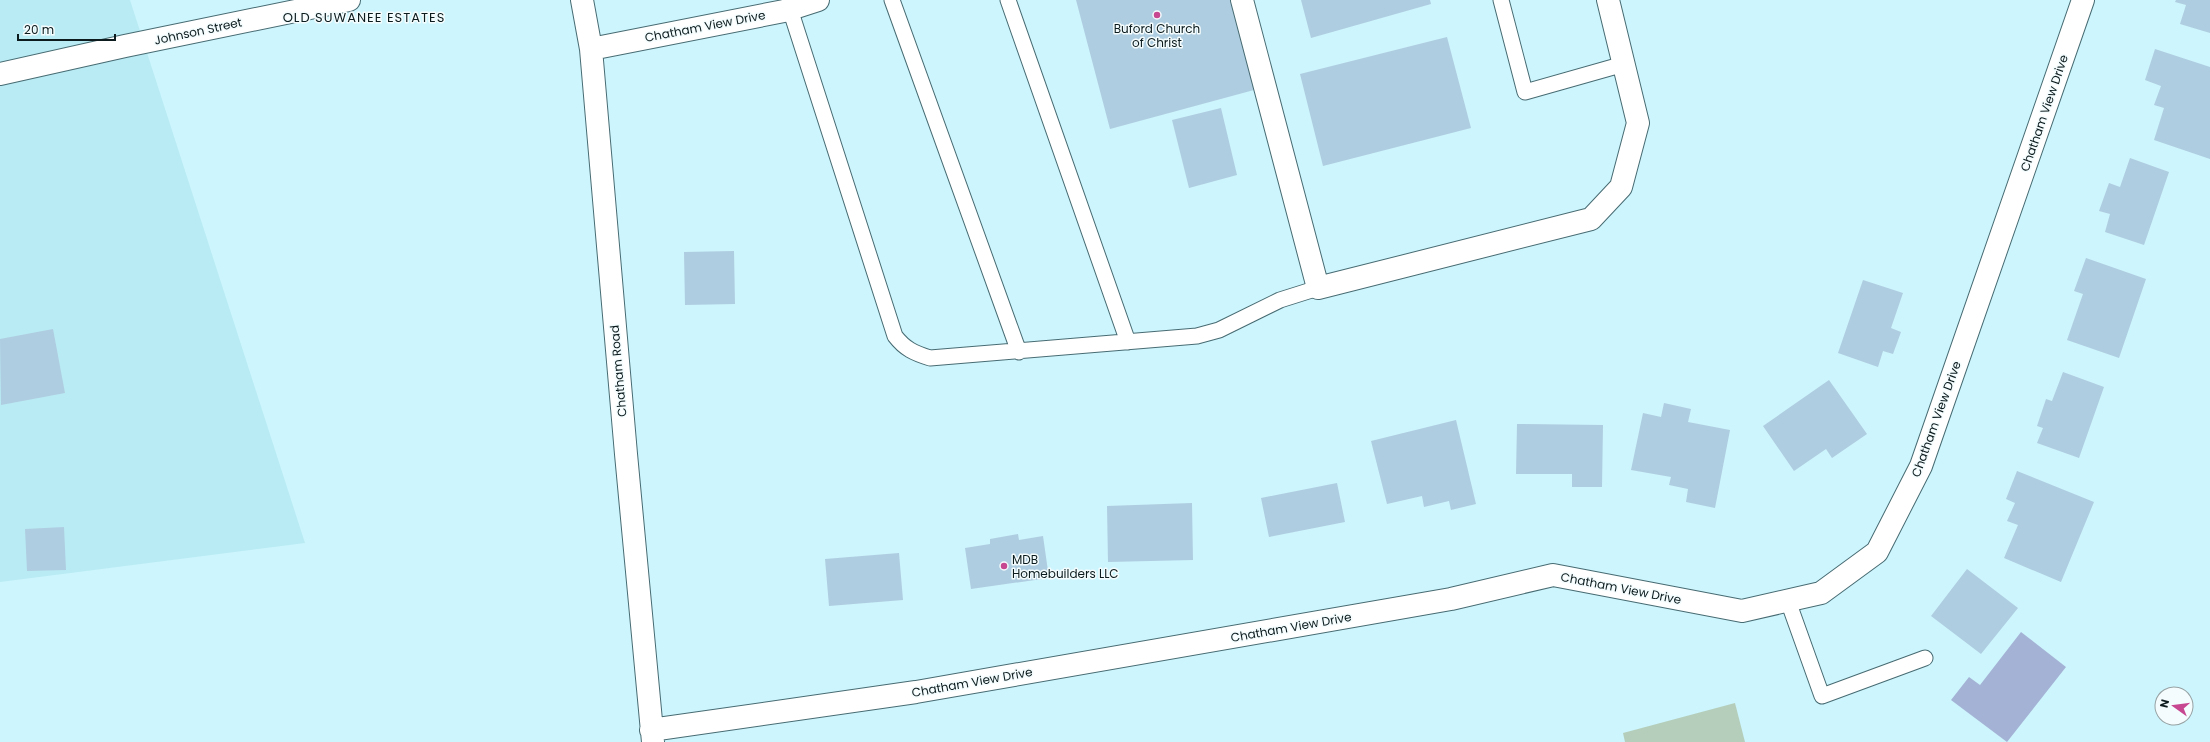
<svg xmlns="http://www.w3.org/2000/svg" width="2210" height="742" viewBox="0 0 2210 742" font-family="Poppins,sans-serif">
<style>
.built{fill:#b9ebf4}
.green{fill:#b4cebb}
.water{fill:#a4b3d5}
.building{fill:#afcde0}
.lines{fill:none;stroke-linecap:round;stroke-linejoin:round}
.service-casing{stroke:#476b72;stroke-width:17}
.minor-casing{stroke:#476b72;stroke-width:24}
.service{stroke:#fff;stroke-width:15}
.minor{stroke:#fff;stroke-width:22}
.poi-dot{fill:#c74791;stroke:#f4fcfd;stroke-width:1.5}
.labels{text-anchor:middle;dominant-baseline:central;stroke-width:3;stroke-linejoin:round;paint-order:stroke}
.street-label{font-size:12px;fill:#0c1b1e;stroke:#f4fcfd}
.poi-label{font-size:12px;fill:#0c1b1e;stroke:#f4fcfd}
.neighbourhood-label{font-size:13px;letter-spacing:1px;fill:#0c1b1e;stroke:#f4fcfd}
</style>
<rect width="100%" height="100%" fill="#cdf5fd"/>
<path class="built" d="M0 0H130L305 543 0 582Z"/>
<path class="green" d="M1735 703 1745 742H1625L1623 733Z"/>
<path class="water" d="M2021 632 2066 667 2007 742 1951 700 1969 677 1980 685Z"/>
<path class="building" d="M1076 0H1231L1254 90 1110 129Z
M1301 0H1430L1431 4 1311 38Z
M2176 0H2210V33L2180 24 2186 5 2175 2Z
M1447 37 1471 128 1323 166 1300 74Z
M2155 49 2210 67V159L2154 140 2164 108 2154 105 2161 86 2145 80Z
M1221 108 1237 175 1189 188 1172 120Z
M2130 158 2169 172 2144 245 2105 232 2110 214 2099 211 2109 183 2120 187Z
M734 251 735 304 685 305 684 252Z
M2086 258 2146 279 2119 358 2067 340 2083 294 2074 291Z
M1863 280 1903 293 1891 328 1901 332 1893 354 1883 351 1878 367 1838 353Z
M53 329 65 393 1 405 0 339Z
M2063 372 2104 387 2079 458 2037 443 2043 428 2037 426 2046 399 2052 401Z
M1829 380 1867 434 1832 458 1826 449 1794 471 1763 426Z
M1664 403 1691 409 1688 422 1730 430 1715 508 1686 502 1688 489 1669 485 1671 477 1631 470 1643 413 1661 417Z
M1456 420 1476 504 1451 510 1449 501 1424 507 1422 496 1387 504 1371 441Z
M1517 424 1603 425 1602 487H1572V474H1516Z
M2017 471 2094 502 2061 582 2004 558 2018 525 2007 521 2015 503 2006 499Z
M1337 483 1345 522 1269 537 1261 498Z
M1192 503 1193 560 1108 562 1107 506Z
M64 527 66 570 27 571 25 529Z
M1018 534 1019 540 1043 536 1049 578 971 589 965 548 990 544V539Z
M899 553 903 600 829 606 825 559Z
M1967 569 2018 608 1981 654 1931 616Z"/>
<g class="lines">
<defs>
<path id="service" d="M892 0 1019 352
M1008 0 1128 342
M1501 0 1525 92 1624 64
M790 9 895 336C905 349 914 353 930 358L1197 336 1219 330 1280 300 1318 288
M1788 601 1822 696 1925 658"/>
<path id="minor" d="M582 0 591 49 626 454 653 742
M1242 0 1318 288 1591 219 1621 187 1638 123 1608 0
M591 49 784 11 818 0
M0 74 125 46 349 0
M651 730 916 692 1451 599 1553 575 1742 611 1821 593 1877 552 1921 466 2083 0"/>
</defs>
<use href="#service" class="service-casing"/>
<use href="#minor" class="minor-casing"/>
<use href="#service" class="service"/>
<use href="#minor" class="minor"/>
</g>
<g class="poi-dot">
<circle cx="1157" cy="15" r="4"/>
<circle cx="1004" cy="566" r="4"/>
</g>
<g class="labels">
<g class="street-label">
<text transform="translate(705 26) rotate(-11)">Chatham View Drive</text>
<text transform="translate(198 31) rotate(-12)">Johnson Street</text>
<text transform="translate(2044 113) rotate(-71)">Chatham View Drive</text>
<text transform="translate(618 371) rotate(-95)">Chatham Road</text>
<text transform="translate(1936 419) rotate(-70)">Chatham View Drive</text>
<text transform="translate(1621 588) rotate(11)">Chatham View Drive</text>
<text transform="translate(1291 627) rotate(-10)">Chatham View Drive</text>
<text transform="translate(972 682) rotate(-10)">Chatham View Drive</text>
</g>
<g class="poi-label">
<text x="1157" y="28">Buford Church<tspan x="1157" dy="14">of Christ</tspan></text>
<text x="1012" y="559" text-anchor="start">MDB<tspan x="1012" dy="14">Homebuilders LLC</tspan></text>
</g>
<g class="neighbourhood-label">
<text x="364" y="17">OLD SUWANEE ESTATES</text>
</g>
</g>
<g transform="translate(2174 706) rotate(284)"><circle r="19" fill="#f4fcfd" stroke="#97a2a4"/>
<path d="M0-3L7 15L0 10L-7 15Z" fill="#c74791"/>
<text y="-6" font-size="11" font-weight="bold" text-anchor="middle" fill="#0c1b1e">N</text>
</g>
<path d="M18 34v6h97v-6" fill="none" stroke="#0c1b1e" stroke-width="2"/>
<text x="24" y="34" font-size="12" fill="#0c1b1e" stroke="#f4fcfd" stroke-width="3" paint-order="stroke">20 m</text>
</svg>
